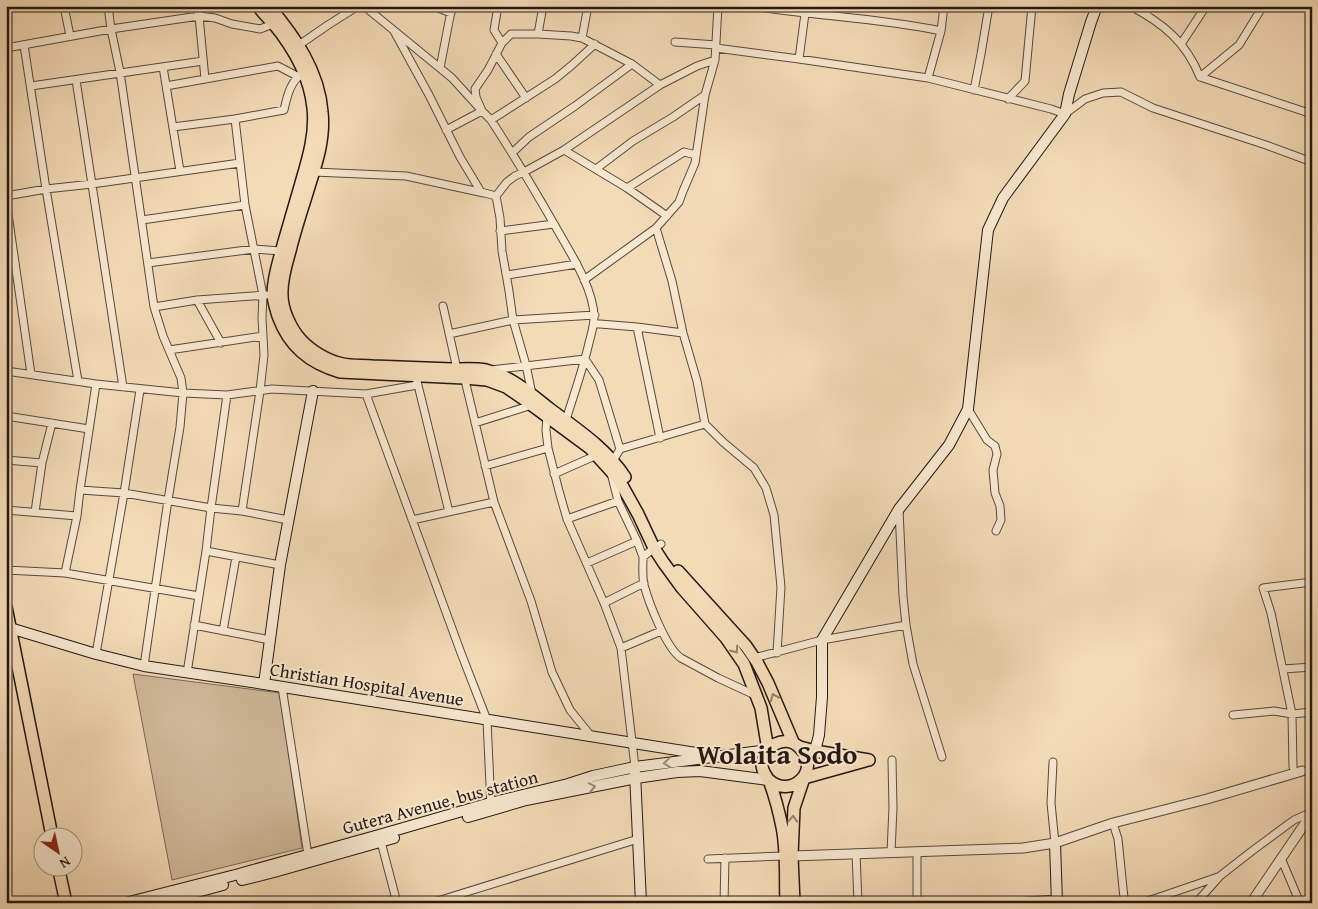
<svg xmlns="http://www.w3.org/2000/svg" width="1318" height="909" viewBox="0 0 1318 909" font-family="'Gentium Book Plus',serif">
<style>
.green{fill:#d1ba9b;stroke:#7a6957}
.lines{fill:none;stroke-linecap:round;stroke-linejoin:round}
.minor-casing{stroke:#58493c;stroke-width:9}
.tertiary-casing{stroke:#58493c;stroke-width:11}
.secondary-casing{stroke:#241813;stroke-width:12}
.primary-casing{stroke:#241813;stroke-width:14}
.trunk-casing{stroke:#241813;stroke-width:14}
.minor{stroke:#f8e8d0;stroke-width:7}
.tertiary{stroke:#f8e8d0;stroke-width:9}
.secondary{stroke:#f8e8d0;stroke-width:10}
.primary{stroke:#f4dbb7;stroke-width:11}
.trunk{stroke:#f4dbb7;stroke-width:11}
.oneway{stroke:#96836d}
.oneway2{stroke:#998a7b}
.labels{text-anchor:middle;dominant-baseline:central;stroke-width:4;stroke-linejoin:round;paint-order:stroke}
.street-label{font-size:18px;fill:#241813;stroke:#f8e8d0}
.town-label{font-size:28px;font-weight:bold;fill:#241813;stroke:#f8e8d0}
</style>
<rect width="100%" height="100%" fill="#f4dbb7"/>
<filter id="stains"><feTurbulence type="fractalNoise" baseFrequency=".004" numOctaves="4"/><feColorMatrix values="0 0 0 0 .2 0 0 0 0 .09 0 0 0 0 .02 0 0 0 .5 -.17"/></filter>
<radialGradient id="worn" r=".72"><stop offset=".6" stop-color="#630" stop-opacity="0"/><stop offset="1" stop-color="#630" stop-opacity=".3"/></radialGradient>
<path class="green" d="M133 674 280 693 302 848 172 880Z"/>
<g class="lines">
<defs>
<path id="minor" d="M64 6 70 36
M108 6 111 29 120 72 154 307 163 336 181 378 183 393 180 427 168 500 144 666
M364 6 452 78 482 111 446 130
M433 6 451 13
M498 6 494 30 502 43
M718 6 715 60 705 95 695 163 683 191 679 202 656 228 672 281 683 333 697 381 705 424 723 442 754 468 766 488 774 515 781 587 777 653
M753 6C815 16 879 18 941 31
M1130 6C1163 23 1186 42 1200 77L1312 114
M1145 14 1151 6
M394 31 429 95 460 157 481 192 496 196
M538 34 543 6
M582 38 588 6
M675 42 716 45
M1181 44 1206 6
M24 45 46 189 78 381
M299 45 328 25 358 6
M6 48 111 29 199 16 197 6
M716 48 799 59 928 78 1051 109 1065 114 1085 99 1103 93 1121 92 1153 108 1266 145 1312 162
M496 54 526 98
M799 59 806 6
M163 67 180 171
M440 68 452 6
M1200 77 1239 45 1263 6
M928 78 941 31 944 6
M205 79 199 16 215 18 232 24 260 29 273 24
M76 80 123 387
M31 86 203 61
M166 86 278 66 297 76
M974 90 981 54 989 6
M1008 99 1025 81 1032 6
M491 120 555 79 571 66 595 44
M173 127 235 119
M564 150 627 188 667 216
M512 153 529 137 575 106 632 64
M596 169 633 141 673 117 705 95
M314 172 406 176 484 193
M627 188 684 152 696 155
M6 196 46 189 92 184 240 163
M6 200 31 374
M142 220 245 205
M500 231 554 224
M148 263 254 249 281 251
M507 275 577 264
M584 280 656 228
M197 300 221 343
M443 306 457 369
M154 307 197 300 266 295
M594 324H600L637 327 683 333
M637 327 660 438
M449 334 513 320 595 315
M169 350 263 336
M491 370 585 359 599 380 620 449
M6 371 96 384 183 393 227 395 272 389 366 394 417 385
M464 376 494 502 531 601 552 672 570 710 591 736
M417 381 449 512
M366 394 461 653 487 720 491 807
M532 394 526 365 513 320 509 291 502 251 500 218 496 196 507 182 515 176 524 172 564 150 660 85
M968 409 987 440 995 446 997 454 993 470 995 493 1000 506 1001 520 996 531
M548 414 547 416 546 430 548 448 559 491 567 519 604 603 621 648 635 767
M6 416 89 429
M566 420C574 394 583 369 589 343 591 335 594 326 594 317 594 288 568 249 554 224 534 189 513 154 491 120L482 111 476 97 475 89 488 70 502 43 511 34H538L571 36 582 38 632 64 660 85 697 66 715 60
M475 423 532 405
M6 460 42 463
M613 461 620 449 705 424
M485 466 548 448
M611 473 618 501 637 541 643 557
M554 474 597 455
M80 490 124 493 211 508 242 511 288 520
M6 510 77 516
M899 510 903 596 906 625 913 664 942 757
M242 511 260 391 264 355 262 318 263 295 245 205 235 119 284 110C287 96 291 79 304 73
M35 512 42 463 52 423
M567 519 618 501
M412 520 494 502
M661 544 654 548 643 557C643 566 642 576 644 585 649 603 666 648 681 658L718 678 757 696
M206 551 280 565
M587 563 637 541
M6 570 65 573 199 596
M65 573 77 516 80 490 96 384
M604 603 644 583
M194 625 270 640
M223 631 236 557
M621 648 661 631
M96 654 124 493 140 390
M754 658 822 640 906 625
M1283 669 1312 667
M187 673 206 551 211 508 227 395
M282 687 308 855
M1233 715 1274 711 1292 714 1312 712
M1053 762 1051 803 1055 843
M1293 767 1292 714 1271 613 1263 588 1312 582
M1113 823 1118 839 1124 898 1126 903
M380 838 397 903
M891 852 893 808 892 760
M856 853 858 903
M1281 858 1300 903
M708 859 784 856
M431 903 638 839
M724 903 725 858
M917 903V852
M996 903 1057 899
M1142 903 1218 877
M1196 903 1220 876 1252 851 1294 820 1312 812"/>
<path id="tertiary" d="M792 856 1023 848 1055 843 1113 823 1207 799 1302 771
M1251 903 1312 813"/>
<path id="secondary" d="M10 628 96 654 144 666 264 684 721 757
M264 684 280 565 313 391
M815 751 819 735 822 697V640L899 509 949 445 968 409 988 230 1003 198 1065 114 1069 94 1091 22 1097 6
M635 773 641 903
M468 817 526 800 636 778 677 772 700 771 769 780
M1055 843 1057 903
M242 880 274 872 394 838
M125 903 239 874 379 835 490 803 568 784 593 776 635 767 768 750
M156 903 223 885"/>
<path id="primary" d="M6 607 52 836
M800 747 815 751 869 760
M804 778 865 761
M58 866 66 903"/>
<path id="trunk" d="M258 6C262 12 268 18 273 23 293 47 310 77 313 108 316 133 308 159 301 183 295 204 289 224 283 245 279 261 273 277 273 294 273 301 276 309 278 316 289 346 309 363 340 372L464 378 487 380 506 387 525 400 590 448 619 480 638 514 654 548 663 562 682 588 726 638 744 664 761 708 768 750
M269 6C295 37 319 71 322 112 325 139 316 165 308 190 302 210 295 230 290 251 286 265 281 281 282 295 282 310 291 329 301 340 311 351 328 361 343 364 352 366 363 365 373 366 399 367 426 368 452 369 463 369 475 368 486 370 511 376 531 394 550 409 578 430 606 448 625 477
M678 571 746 646 757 662 768 683 793 742
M769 780C791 800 822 770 800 748 786 733 762 746 762 765 762 772 767 776 770 783 775 797 779 812 782 827 787 851 785 878 786 903
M794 903 792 856 794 808 804 778"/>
</defs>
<use href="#minor" class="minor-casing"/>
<use href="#tertiary" class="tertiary-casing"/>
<use href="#secondary" class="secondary-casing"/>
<use href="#primary" class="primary-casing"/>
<use href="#trunk" class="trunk-casing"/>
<use href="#minor" class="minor"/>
<use href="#tertiary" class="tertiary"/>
<use href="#secondary" class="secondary"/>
<use href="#primary" class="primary"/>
<use href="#trunk" class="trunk"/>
</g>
<defs><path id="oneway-chevron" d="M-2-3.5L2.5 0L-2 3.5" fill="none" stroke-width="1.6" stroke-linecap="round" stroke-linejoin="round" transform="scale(1.25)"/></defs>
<g class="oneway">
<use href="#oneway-chevron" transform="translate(735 650) rotate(55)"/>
<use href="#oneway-chevron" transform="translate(774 697) rotate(-112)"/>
<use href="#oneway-chevron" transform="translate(793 819) rotate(-87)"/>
</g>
<g class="oneway2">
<use href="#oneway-chevron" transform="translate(667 763) rotate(173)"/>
<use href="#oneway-chevron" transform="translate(592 787) rotate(-11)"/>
</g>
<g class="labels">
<g class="street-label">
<text transform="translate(367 684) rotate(9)">Christian Hospital Avenue</text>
<text transform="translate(440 802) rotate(-15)">Gutera Avenue, bus station</text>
</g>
<g class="town-label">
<text x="777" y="753">Wolaita Sodo</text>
</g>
</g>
<rect width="1318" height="909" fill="none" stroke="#f4dbb7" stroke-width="25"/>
<rect x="8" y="8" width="1303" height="894" fill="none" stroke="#241813" stroke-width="2.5"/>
<rect x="12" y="12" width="1293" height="884" fill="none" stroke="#241813"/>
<g transform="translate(58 852) rotate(146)"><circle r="24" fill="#f8e8d0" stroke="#a39584"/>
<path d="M0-4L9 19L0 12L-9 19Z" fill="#8f2418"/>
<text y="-8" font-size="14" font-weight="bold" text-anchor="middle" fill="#241813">N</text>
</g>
<rect width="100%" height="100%" filter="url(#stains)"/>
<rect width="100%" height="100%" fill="url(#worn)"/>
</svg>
